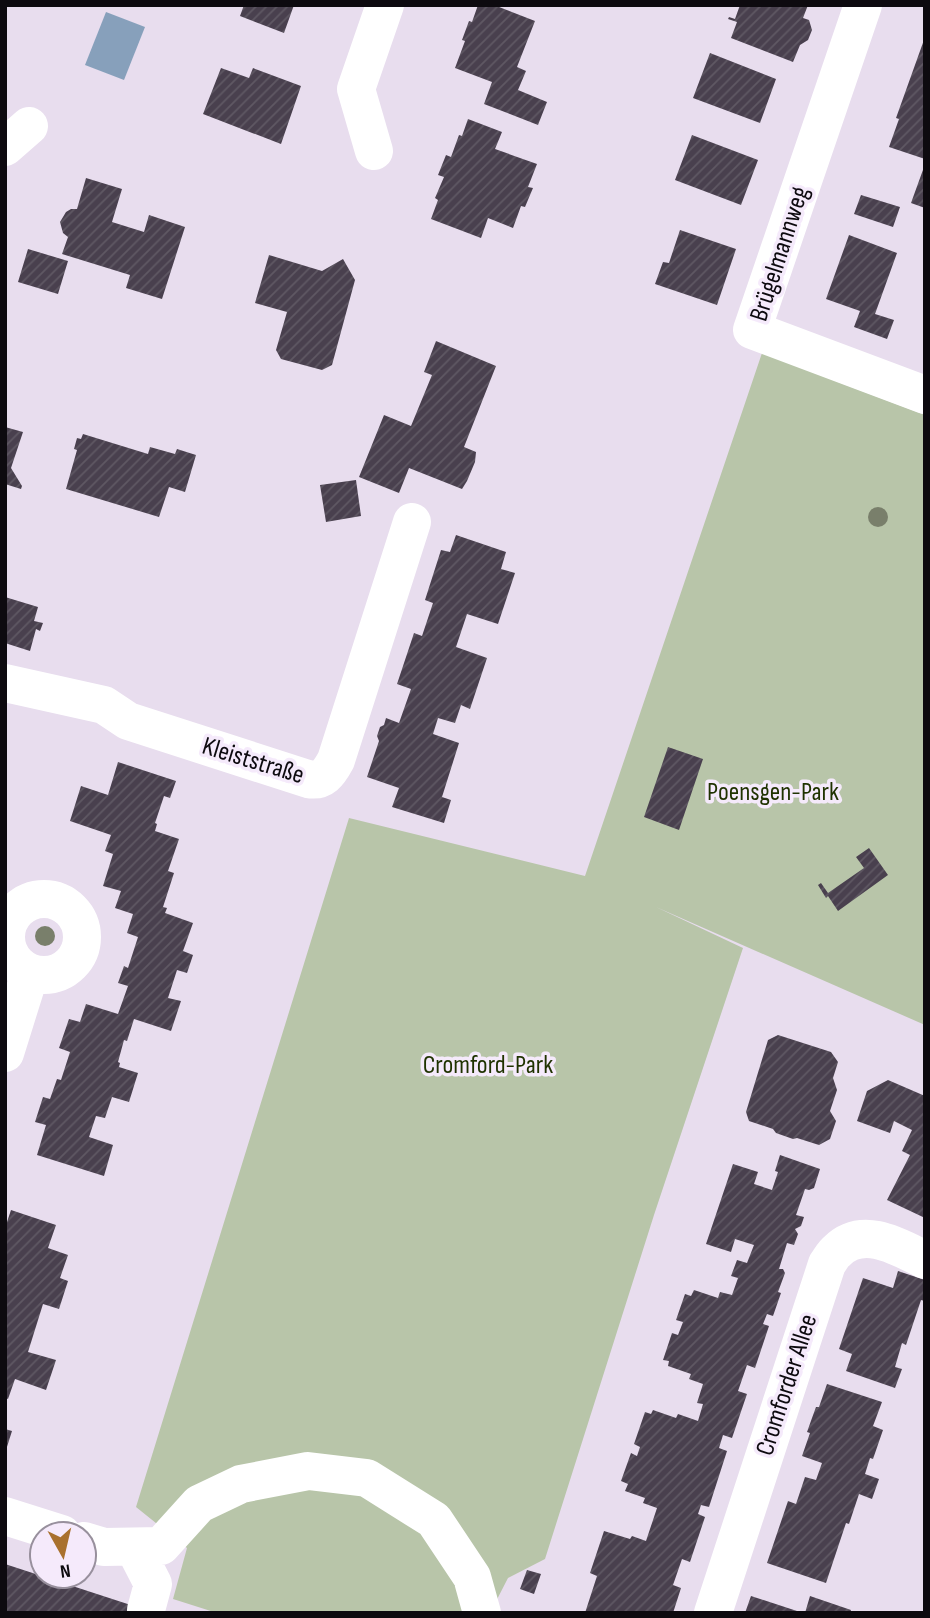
<svg xmlns="http://www.w3.org/2000/svg" width="930" height="1618" viewBox="0 0 930 1618" font-family="'Sofia Sans Condensed',sans-serif">
<style>
.park{fill:#b8c5a9}
.water{fill:#87a0bb}
.building{fill:url(#building-hatch)}
.lines{fill:none;stroke-linecap:round;stroke-linejoin:round}
.minor{stroke:#fff;stroke-width:38}
.tree{fill:#797f6b}
.labels{text-anchor:middle;dominant-baseline:central;stroke-width:7;stroke-linejoin:round;paint-order:stroke}
.street-label{font-size:26px;fill:#0d0a0f;stroke:#f5eafb}
.park-label{font-size:26px;fill:#1f3200;stroke:#f5eafb}
</style>
<defs>
<pattern id="building-hatch" width="6" height="6" patternUnits="userSpaceOnUse" patternTransform="scale(1.75)"><rect width="6" height="6" fill="#49404e"/><path d="M-1 1l2-2M0 6l6-6M5 7l2-2" fill="none" stroke="#5f5863"/></pattern>
</defs>
<rect width="100%" height="100%" fill="#e8ddee"/>
<path class="park" d="M762 353 925 415V1025L656 907 743 948 654 1215 545 1559 508 1578 490 1613H217L173 1599 187 1548 136 1507 349 818 585 876Z"/>
<path class="water" d="M106 12 145 27 124 80 85 65Z"/>
<path class="building" d="M244 5H294L284 33 240 16Z
M478 5H494L535 21 517 67 526 71 518 90 547 102 538 125 484 104 492 82 455 68 465 41 462 40 469 21 472 22Z
M740 5H808L803 18 809 20 812 30 808 40 800 45 793 62 731 38 737 22 728 19 729 17 735 19Z
M925 37V159L889 147 899 119 896 118Z
M710 53 776 79 760 123 693 98Z
M221 68 249 78 253 68 301 86 281 144 203 114Z
M468 119 502 132 495 149 537 164 528 187 533 188 525 207 521 206 513 228 488 218 481 238 431 219 438 200 435 198 444 177 438 175 446 155 451 157 459 135 462 136Z
M692 135 758 160 741 205 675 180Z
M924 167H925V208L911 203Z
M86 178 122 189 112 222 144 232 149 215 185 227 162 299 126 288 130 275 62 254 68 237 63 233 60 222 66 212 71 209H77Z
M861 195 900 207 893 227 854 214Z
M680 230 736 249 717 305 655 284 663 262 669 263Z
M849 235 897 253 875 314 894 320 887 339 854 327 860 311 826 299Z
M28 249 68 261 58 294 18 282Z
M269 255 322 271 343 259 355 280 332 365 322 370 281 359 276 350 287 312 255 303Z
M436 341 496 366 464 447 476 452 475 462 467 481 462 489 409 468 399 493 359 477 384 415 411 426 432 375 424 372Z
M5 427 23 432 11 468 22 486 21 489 5 484Z
M83 434 148 454 150 447 175 454 177 449 196 455 185 492 169 487 159 517 66 489 77 450 74 449 77 438 81 439Z
M356 480 361 516 326 522 320 485Z
M456 535 506 552 501 569 515 573 498 624 467 614 456 647 487 658 470 709 461 705 455 723 438 718 433 734 459 743 442 797 451 800 444 823 392 807 399 788 367 777 379 741 377 736 380 727 384 725 386 718 399 723 411 689 397 684 414 633 422 636 433 603 425 600 441 550 450 552Z
M5 597 38 607 34 621 43 623 40 631 36 629 30 651 5 643Z
M668 747 703 759 679 830 644 817Z
M118 762 176 781 170 798 164 796 155 823 157 824 155 831 179 839 168 871 174 873 163 907 167 908 165 913 193 923 183 951 193 955 187 973 177 970 168 998 181 1001 171 1031 134 1019 127 1041 124 1040 118 1062 120 1063 119 1067 138 1073 129 1102 112 1097 105 1118 96 1116 89 1137 113 1145 104 1176 37 1155 46 1125 35 1122 43 1097 50 1099 57 1079 61 1080 70 1052 59 1048 69 1019 80 1022 86 1004 118 1014 128 986 118 983 124 966 128 968 138 937 127 933 133 914 115 908 121 891 103 886 113 854 105 851 111 835 70 821 81 786 108 795Z
M869 848 888 875 838 911 828 896 826 898 818 885 821 883 828 893 864 868 856 857Z
M778 1035 831 1052 838 1062 833 1078 837 1090 830 1111 836 1121 830 1139 819 1145 797 1138 793 1139 776 1133 773 1129 749 1121 746 1112 768 1040Z
M888 1080 925 1096V1105L923 1109 925 1111V1218L887 1200 910 1155 902 1151 912 1130 894 1121 890 1133 857 1121 867 1091Z
M780 1155 820 1169 814 1188 809 1190 805 1189 796 1215 804 1217 801 1226 795 1229 798 1234 794 1245 787 1243 779 1269H783L785 1273 778 1292 781 1293 773 1316 767 1314 763 1324 769 1326 755 1368 747 1365 738 1391 747 1394 732 1438 723 1435 719 1448 727 1451 709 1507 701 1505 698 1514 705 1517 690 1562 682 1559 673 1585 681 1588 673 1613H585L597 1576 590 1573 604 1531 630 1539 632 1536 646 1541 657 1508 643 1503 645 1498 625 1491 628 1484 621 1481 631 1453 637 1456 640 1447 634 1444 645 1412 651 1414 653 1410 676 1418 678 1414 698 1421 703 1404 697 1403 703 1384 689 1379 691 1374 668 1366 669 1361 663 1360 672 1333 678 1335 683 1322 676 1320 685 1294 691 1296 694 1290 718 1298 720 1292 732 1295 738 1278 731 1276 737 1260 747 1263 754 1245 735 1239 731 1252 706 1244 733 1164 758 1172 754 1184 772 1190 778 1172 775 1171Z
M11 1210 56 1225 48 1248 68 1255 60 1278 68 1281 59 1309 43 1304 28 1352 56 1360 46 1390 15 1379 8 1399 5 1398V1228Z
M898 1271 925 1280V1301L921 1300 906 1345 902 1343 895 1367 902 1369 895 1388 846 1371 852 1354 839 1349 863 1278 893 1288Z
M827 1384 882 1402 873 1426 883 1430 873 1459 870 1458 865 1474 879 1479 872 1499 859 1494 849 1524 846 1523 826 1583 767 1563 788 1501 796 1504 805 1477 816 1480 822 1463 802 1456 810 1433 807 1432 812 1418 816 1407H819Z
M5 1429 12 1431 6 1450H5Z
M5 1564 146 1610 153 1613H5Z
M527 1570 541 1574 534 1594 520 1589Z
M751 1596 800 1612V1613H745Z
M810 1596 851 1610 850 1613H805Z"/>
<g class="lines">
<path class="minor" d="M863 5 752 330 925 395
M5 147 29 126
M374 151 356 89 385 5
M5 683 104 705 128 721 308 779C323 782 329 773 336 760L412 522
M6 937a38 38 0 1 1 76 0a38 38 0 1 1-76 0Z
M5 1053 30 973
M5 1516 62 1534
M84 1541 104 1547 161 1546 199 1504 241 1484 308 1471 367 1478 434 1520 472 1577 482 1613
M134 1547 153 1584 146 1610
M713 1613 827 1264C830 1260 833 1254 837 1251 863 1225 899 1247 925 1260"/>
</g>
<g class="tree">
<circle cx="878" cy="517" r="10"/>
<circle cx="45" cy="936" r="10"/>
</g>
<g class="labels">
<g class="street-label">
<text transform="translate(780 254) rotate(-72)">Brügelmannweg</text>
<text transform="translate(253 761) rotate(17)">Kleiststraße</text>
<text transform="translate(787 1385) rotate(-72)">Cromforder Allee</text>
</g>
<g class="park-label">
<text x="773" y="792">Poensgen-Park</text>
<text x="488" y="1065">Cromford-Park</text>
</g>
</g>
<rect width="930" height="1618" fill="none" stroke="#0d0a0f" stroke-width="14"/>
<g transform="translate(63 1555) rotate(172)"><circle r="33" fill="#f5eafb" stroke="#98909d" stroke-width="2"/>
<path d="M0-5L12 26L0 18L-12 26Z" fill="#a9712e"/>
<text y="-10" font-size="19" font-weight="bold" text-anchor="middle" fill="#0d0a0f">N</text>
</g>
</svg>
